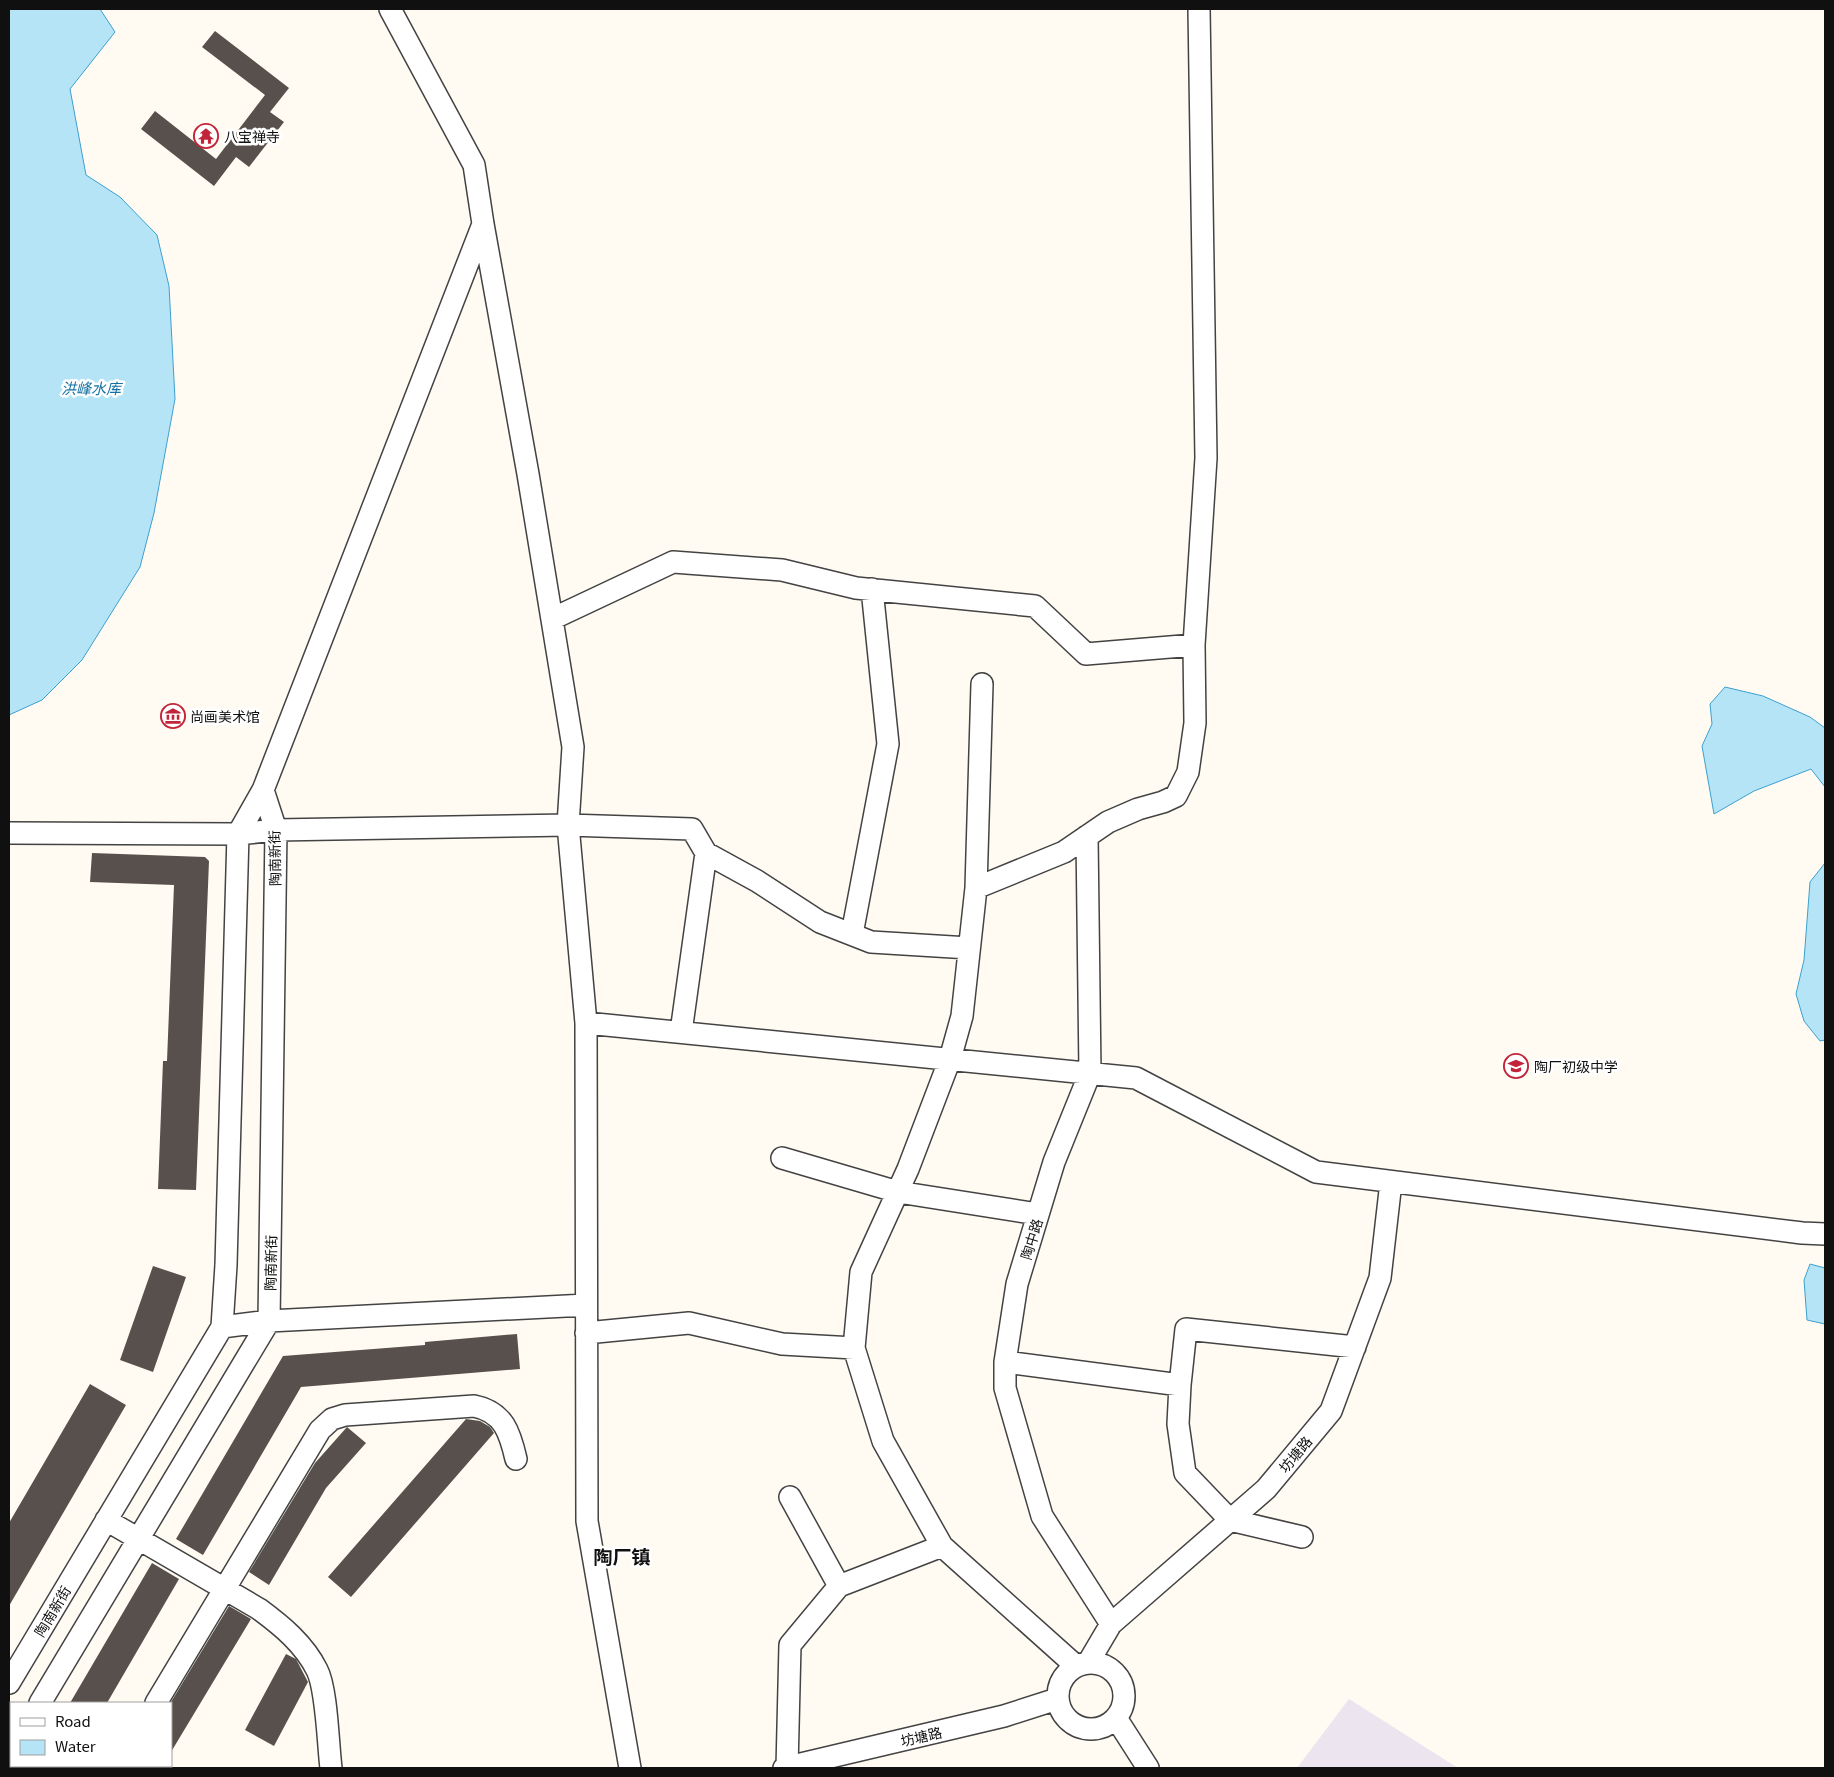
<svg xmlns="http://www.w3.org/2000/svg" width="1834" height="1777" viewBox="0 0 1834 1777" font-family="Georgia,'Noto Sans SC',serif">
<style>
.industrial{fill:#ece4ee}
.water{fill:#b6e4f7;stroke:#3ca0cf}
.building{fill:#58504c}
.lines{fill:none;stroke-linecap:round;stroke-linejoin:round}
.minor-casing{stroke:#434343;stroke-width:24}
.minor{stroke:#fff;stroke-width:21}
.labels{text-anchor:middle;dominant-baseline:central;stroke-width:5;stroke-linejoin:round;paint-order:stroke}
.poi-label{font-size:14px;fill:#101010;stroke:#fff;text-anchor:start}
.street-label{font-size:14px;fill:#101010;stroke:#fff}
.water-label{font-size:15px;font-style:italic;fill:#1672a4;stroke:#fff}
.district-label{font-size:19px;font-weight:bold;fill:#101010;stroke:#fff}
</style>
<rect width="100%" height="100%" fill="#fffbf2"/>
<path class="industrial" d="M1349 1699 1458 1768H1297Z"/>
<path class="water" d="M9 9H100L115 32 70 89 86 175 120 197 157 235 169 286 175 399 154 513 140 567 82 660 42 700 9 715Z
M1725 687 1763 696 1810 717 1825 728V787L1811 769 1754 791 1714 814 1702 746 1712 724 1710 704Z
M1825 863V1040L1820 1041 1804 1021 1796 994 1804 960 1810 882Z
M1810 1264 1825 1268V1324L1807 1320 1804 1280Z"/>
<path class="building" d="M215 31 289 88 270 112 284 122 249 167 236 157 214 186 141 129 155 111 216 159 265 95 202 47Z
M92 853 205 857 209 861 196 1190 158 1189 163 1061H167L174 885 90 882Z
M153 1266 186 1277 153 1372 120 1360Z
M517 1334 520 1369 301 1387 203 1555 176 1539 283 1356 425 1345V1342Z
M90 1384 126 1405 9 1606V1523Z
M466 1419 480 1421 490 1427 494 1433 351 1597 328 1577Z
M347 1427 366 1443 326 1488 269 1585 249 1572 315 1463Z
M152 1563 179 1579 107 1703H70Z
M229 1606 251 1619 171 1752V1702Z
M286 1654 296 1659 308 1682 274 1746 245 1730Z"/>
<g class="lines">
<defs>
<path id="minor" d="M390 9 474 165 483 224 528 474 573 747 568 825 586 1023 587 1521 630 1768
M552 619 673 562 782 570 856 588 1035 606 1086 654 1194 645
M9 833 238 834 276 830 568 825 692 829 706 853 681 1032
M1087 836 1090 1073 1054 1162 1017 1284 1005 1362V1388L1042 1516 1111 1624
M706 853 757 881 820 922 871 942 969 948
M976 888 1064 852 1108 822 1138 809 1163 802 1176 796 1188 772 1195 723 1194 645 1206 458 1199 9
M852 934 888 744 872 589
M586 1023 1136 1078 1316 1172 1802 1233 1825 1234
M782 1158 898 1192 1038 1214
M222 1327 269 1321 586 1305
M586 1333 689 1323 782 1344 854 1348
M1005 1362 1180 1385 1186 1329 1355 1347
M1180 1385 1178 1424 1185 1473 1230 1520 1302 1537
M790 1497 839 1586
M106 1520 259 1609C282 1626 304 1644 317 1670 327 1689 328 1745 331 1768
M942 1546 883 1441 854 1348 861 1272 908 1169 950 1059 962 1016 976 888 982 684
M1058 1696a33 33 0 1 1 66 0a33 33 0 1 1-66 0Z
M1088 1663 1111 1624 1266 1489 1331 1411 1380 1278 1391 1182
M9 1683 222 1327 226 1265 238 834 263 790 483 224
M40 1703 269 1321 276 830 263 790
M156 1703 320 1430 332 1419 345 1415 474 1406C504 1412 510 1433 516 1459
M1116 1718 1148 1768
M9 1756 11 1751
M784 1768 1004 1716 1057 1699
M787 1768 790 1645 839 1586 942 1546 1076 1666"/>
</defs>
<use href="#minor" class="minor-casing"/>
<use href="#minor" class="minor"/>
</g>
<defs>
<symbol id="temple-ring" viewBox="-11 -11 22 22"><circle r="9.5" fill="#fff" stroke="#c22539" stroke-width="1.5"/><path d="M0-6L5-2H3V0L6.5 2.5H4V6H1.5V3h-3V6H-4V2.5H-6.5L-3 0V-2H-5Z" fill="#c22539"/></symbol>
<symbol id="museum-ring" viewBox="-11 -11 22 22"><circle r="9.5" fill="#fff" stroke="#c22539" stroke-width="1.5"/><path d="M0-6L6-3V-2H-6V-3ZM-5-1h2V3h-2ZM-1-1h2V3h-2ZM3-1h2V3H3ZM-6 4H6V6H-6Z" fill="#c22539"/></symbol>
<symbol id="school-ring" viewBox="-11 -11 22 22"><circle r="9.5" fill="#fff" stroke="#c22539" stroke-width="1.5"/><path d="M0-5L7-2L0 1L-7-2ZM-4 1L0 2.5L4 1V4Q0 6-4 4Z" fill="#c22539"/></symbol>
</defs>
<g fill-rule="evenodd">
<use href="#temple-ring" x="192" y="122" width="28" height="28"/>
<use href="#museum-ring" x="159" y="702" width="28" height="28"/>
<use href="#school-ring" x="1502" y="1052" width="28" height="28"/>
</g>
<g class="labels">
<g class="poi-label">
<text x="224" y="136">八宝禅寺</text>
<text x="190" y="716">尚画美术馆</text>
<text x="1534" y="1066">陶厂初级中学</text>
</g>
<g class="street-label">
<text transform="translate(274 858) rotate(-91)">陶南新街</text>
<text transform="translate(1031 1239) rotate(-73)">陶中路</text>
<text transform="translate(270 1263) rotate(-89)">陶南新街</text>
<text transform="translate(1295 1454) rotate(-50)">坊塘路</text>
<text transform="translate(52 1611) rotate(-59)">陶南新街</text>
<text transform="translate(921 1736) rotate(-13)">坊塘路</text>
</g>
<g class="water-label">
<text x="91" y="387">洪峰水库</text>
</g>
<g class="district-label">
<text x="622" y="1555">陶厂镇</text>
</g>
</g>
<rect width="1834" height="1777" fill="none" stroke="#101010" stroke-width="20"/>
<rect x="10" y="1702" width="162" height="65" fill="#ffffff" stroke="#9f9f9f"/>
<rect x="20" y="1718" width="25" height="8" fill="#ffffff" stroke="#9f9f9f"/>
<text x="55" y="1727" font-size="15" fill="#101010">Road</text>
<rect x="20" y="1740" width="25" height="15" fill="#b6e4f7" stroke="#9f9f9f"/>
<text x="55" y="1752" font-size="15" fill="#101010">Water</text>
</svg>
